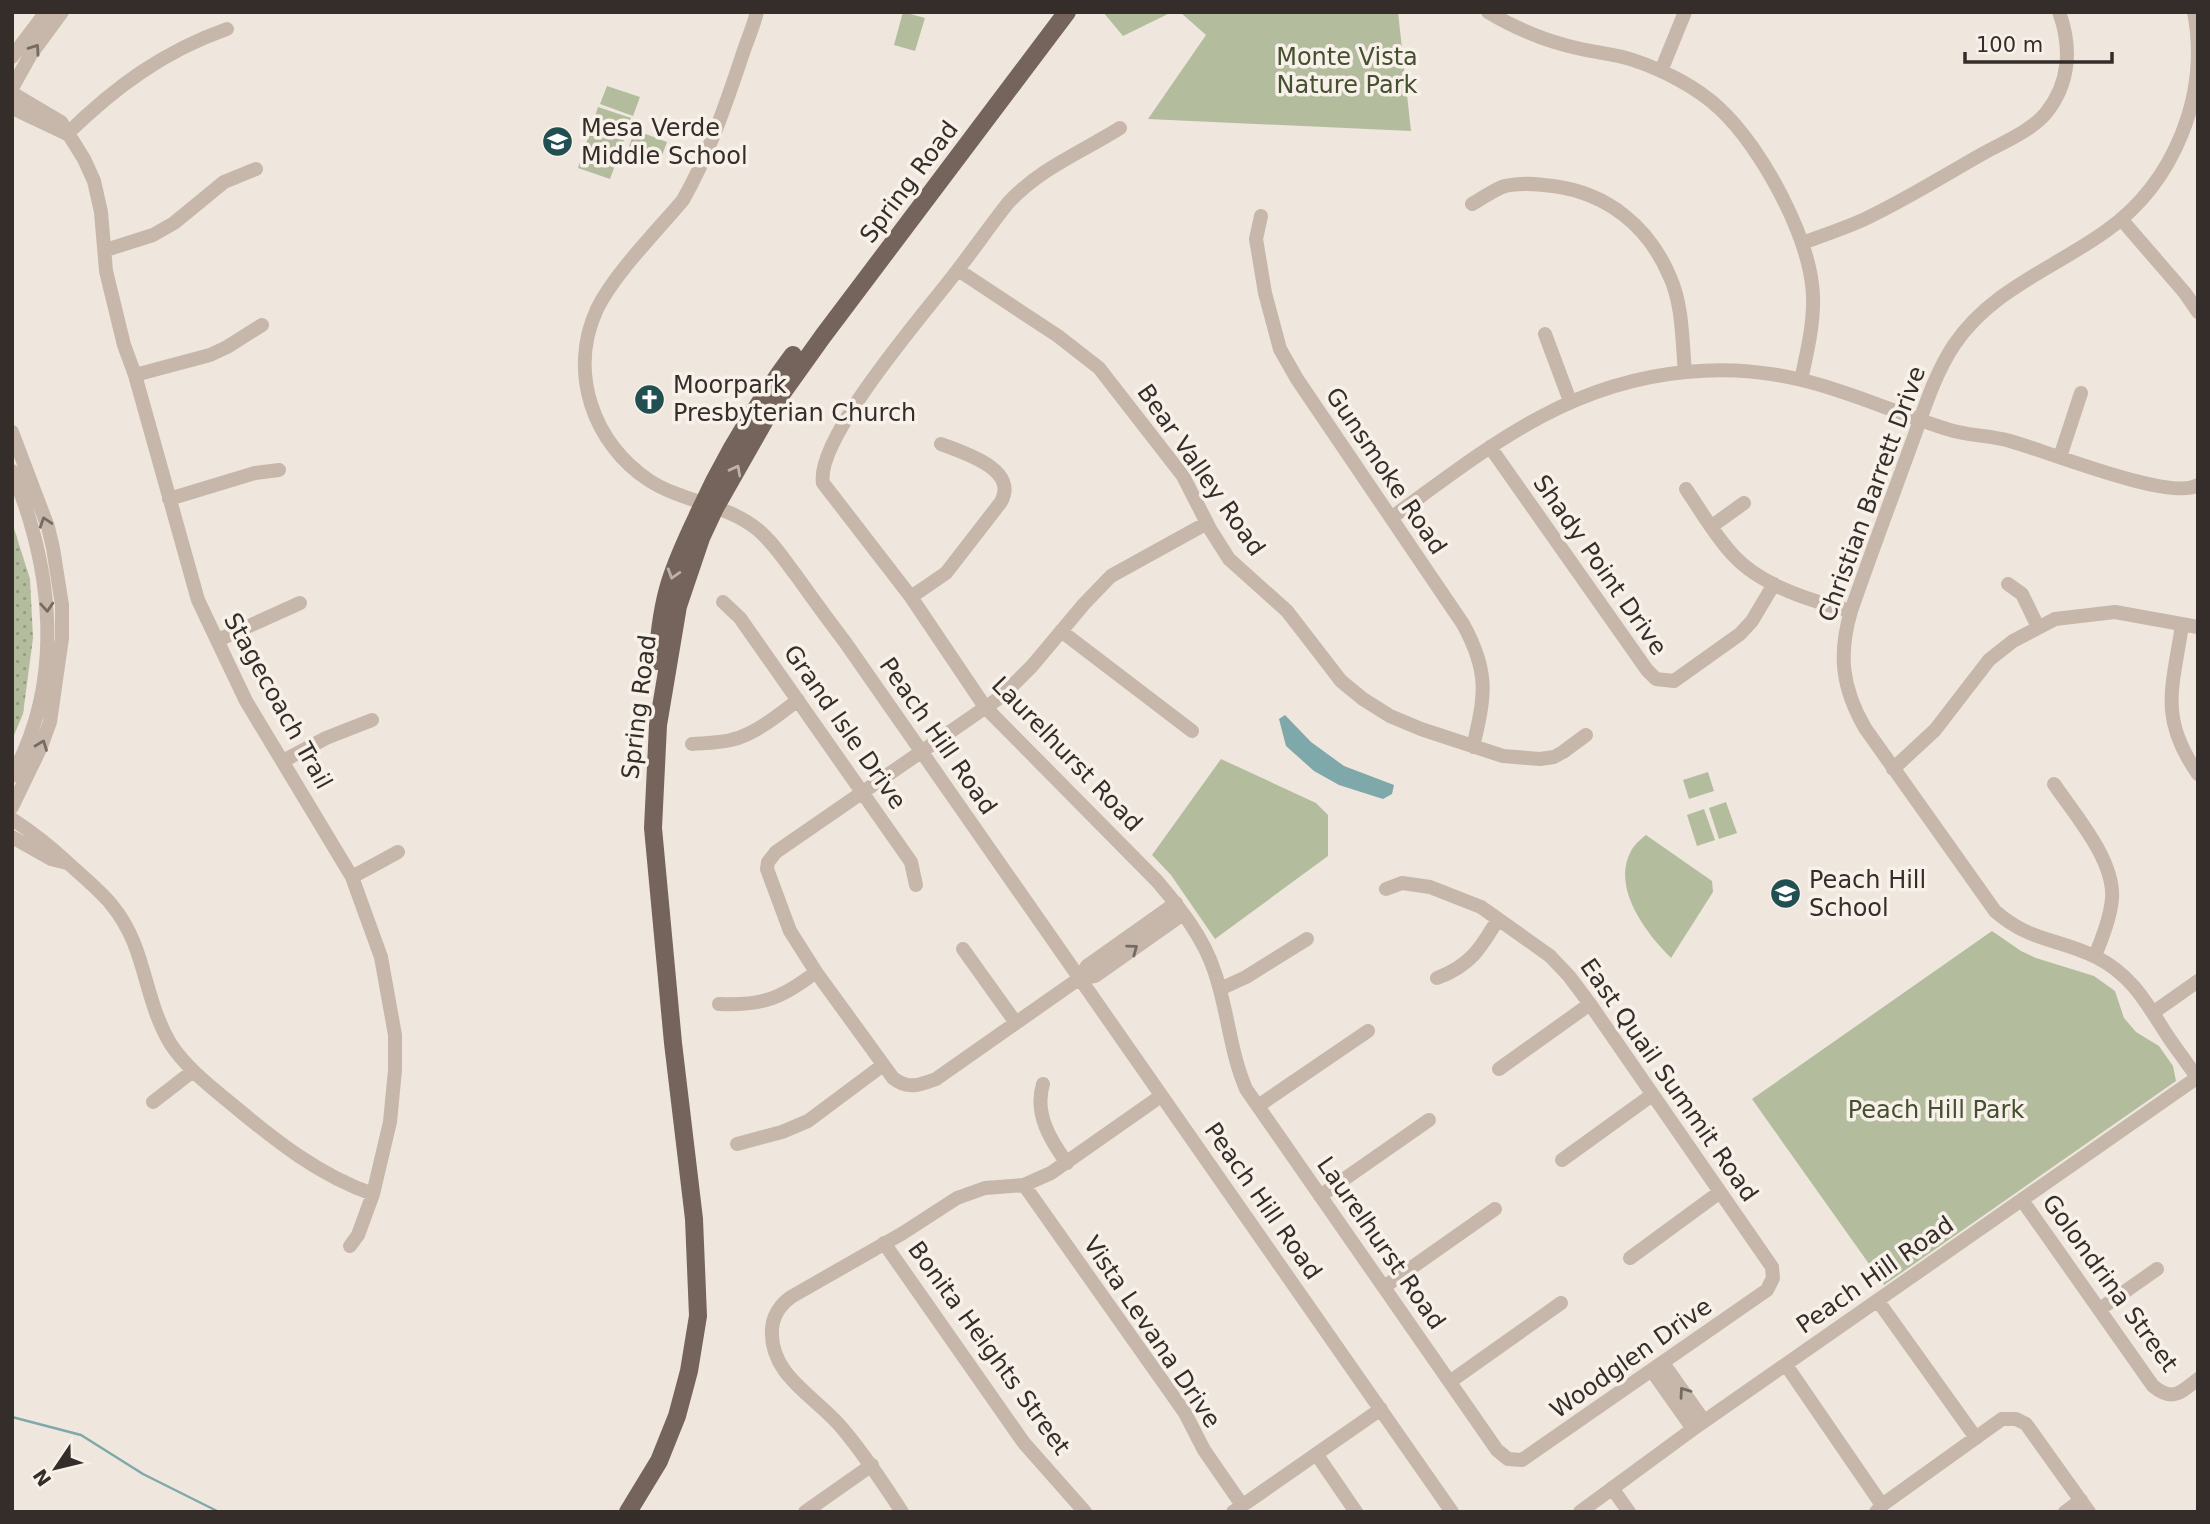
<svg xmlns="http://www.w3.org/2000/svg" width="2210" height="1524" viewBox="0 0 2210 1524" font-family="'DejaVu Sans',sans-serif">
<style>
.grass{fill:url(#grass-dots)}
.park{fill:#b3bd9e}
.water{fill:#7fa8aa}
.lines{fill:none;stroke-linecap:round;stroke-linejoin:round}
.stream{stroke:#7fa8aa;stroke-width:2.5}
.minor{stroke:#c6b7aa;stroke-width:14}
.major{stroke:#75645b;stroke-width:18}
.oneway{stroke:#766b63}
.oneway2{stroke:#bdb2a9}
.labels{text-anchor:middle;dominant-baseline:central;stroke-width:7;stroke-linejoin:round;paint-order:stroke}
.park-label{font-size:24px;fill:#44502f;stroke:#f8f1e9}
.poi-label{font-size:24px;fill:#352d29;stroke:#f8f1e9;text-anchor:start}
.street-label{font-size:24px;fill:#352d29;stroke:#f8f1e9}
</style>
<defs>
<pattern id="grass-dots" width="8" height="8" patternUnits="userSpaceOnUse" patternTransform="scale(1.75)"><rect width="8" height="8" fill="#b3bd9e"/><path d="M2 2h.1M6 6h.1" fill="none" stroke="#929a81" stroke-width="1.8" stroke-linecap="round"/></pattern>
</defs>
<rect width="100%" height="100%" fill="#efe7dd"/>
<path class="grass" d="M12 522 30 579 33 638 23 714 12 740Z"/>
<path class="park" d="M903 12 925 18 915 51 894 45Z
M1103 12H1172L1123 36Z
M1180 12H1398L1411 131 1148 119 1206 35Z
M607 86 640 97 633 116 600 104Z
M598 107 631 118 624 137 592 125Z
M591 128 624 140 617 158 585 147Z
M635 130 667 142 660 161 628 149Z
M584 149 617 160 610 179 578 168Z
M1221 759 1316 803 1328 815V856L1215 939 1171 875 1152 855Z
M1708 772 1714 791 1689 799 1683 780Z
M1726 802 1737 833 1719 839 1709 808Z
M1704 809 1715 840 1697 846 1687 815Z
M1646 835 1712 881 1713 892 1671 958C1646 933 1611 888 1631 851 1634 845 1641 839 1646 835Z
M1992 931 2021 951 2036 958 2094 976 2115 991 2124 1018 2136 1032 2159 1046 2173 1066 2176 1081 1884 1285 1752 1099Z"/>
<path class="water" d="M1285 715 1311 742 1344 766 1394 785 1392 794 1383 799 1339 785 1314 771 1286 746 1279 719Z"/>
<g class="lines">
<path class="stream" d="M12 1417 81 1435 143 1474 219 1512"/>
<path class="minor" d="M757 12C753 28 746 43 741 59 725 107 708 156 683 200 657 231 614 274 597 309 568 372 593 444 650 481 683 502 726 504 757 529 773 542 785 561 798 578 813 599 829 621 845 642L1452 1512
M1488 12C1518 30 1548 42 1581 49 1599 53 1616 54 1633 60 1663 70 1697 87 1720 109 1762 148 1811 239 1813 296 1814 324 1807 352 1801 380
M2194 12C2210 95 2174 183 2106 231 2053 269 1992 289 1954 345 1936 372 1925 406 1914 437 1893 495 1871 553 1851 611 1838 655 1842 688 1865 728L1995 911C2030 942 2058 938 2096 957 2132 975 2147 1004 2167 1035 2177 1050 2188 1064 2198 1079
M12 57 46 12
M1661 71 1685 12
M12 88 31 54 62 12
M12 93 61 122 84 159 94 181 101 212 106 271 124 345 135 375 198 600 246 701 352 877 381 957 395 1035V1070L390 1122 373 1194 358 1235 350 1246
M12 108 67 134
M1120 128C1082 152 1040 168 1008 203 989 227 972 252 953 276 924 314 815 439 823 483L911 597 985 707 1157 881C1180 908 1204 938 1215 973 1228 1011 1230 1052 1246 1089L1497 1450 1508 1459 1522 1460 1767 1290 1773 1278 1772 1267 1590 1004 1569 976 1550 956 1481 907 1430 887 1402 883 1386 889
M67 134C115 87 164 51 227 29
M1472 204C1483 198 1493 190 1505 186 1521 182 1538 184 1553 186 1608 193 1649 227 1670 277 1683 306 1682 341 1685 372
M1261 216 1256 239 1265 293 1280 349 1297 379 1463 624C1490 673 1485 696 1473 747
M2121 219 2185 293 2198 312
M1802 243C1824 235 1846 228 1867 218 1907 199 1945 175 1984 153 2004 142 2031 131 2046 113 2070 83 2072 47 2059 12
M106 250 153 235 174 223 224 182 256 169
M958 270 1058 336 1099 368 1183 476 1210 529 1229 559 1287 611 1341 681 1363 699 1390 716 1421 729 1503 756 1540 759 1554 757 1563 752 1586 735
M1545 334 1570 401
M135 375 210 355 227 347 262 325
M12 432 48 527 53 548 62 605V638L50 722 41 747 12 807
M1490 447 1647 670 1656 679 1674 681 1740 634 1752 621 1774 584
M2060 457 2081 393
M12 471C53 569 65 680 12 776
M1686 489C1701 511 1715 536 1734 556 1762 586 1811 601 1851 611
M169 499 255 473 279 470
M1391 518C1485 450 1565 383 1686 372 1724 368 1764 371 1802 380 1852 392 1898 414 1947 429 1967 436 1989 435 2010 441 2044 450 2171 502 2198 485
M1712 526 1744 503
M2008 584 2022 594 2038 627
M911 597 946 573 1001 502C1019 469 964 453 941 444
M723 602 740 618 911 862 916 885
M2182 625C2173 687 2158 717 2198 774
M1061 631 1192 731
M218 640 300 603
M692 744C705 743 719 743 731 740 756 734 778 715 798 700
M283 761 326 738 372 720
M1893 769 1935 730 1989 660 2013 641 2055 619 2115 612 2198 627
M2054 784C2075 815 2115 860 2112 899 2110 919 2102 938 2095 956
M12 819C32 832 50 846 67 862 96 889 118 903 134 943 147 976 151 1011 170 1043 186 1068 211 1087 234 1106 276 1141 320 1176 373 1194
M12 837 51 859 67 863
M352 877 398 852
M1176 903 1087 966 1080 978 936 1079C920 1085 908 1090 893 1078L816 972 790 931 767 869 768 862 776 852 1002 696 1032 666 1084 604 1111 576 1207 523
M963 949 1016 1023
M1080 978 1095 976 1183 914
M1437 978C1470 966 1481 948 1498 919
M1220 989 1246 977 1307 939
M719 1004C763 1006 782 998 816 972
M2154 1012 2198 981
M1499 1069 1590 1004
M1043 1084C1034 1113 1050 1140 1067 1163
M153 1102 193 1071
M1258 1106 1368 1031
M737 1144 782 1132 808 1121 883 1065
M1562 1160 1652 1095
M1024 1185 1185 1413 1204 1450 1242 1505
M1320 1196 1429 1120
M2022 1200 2153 1386C2173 1402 2180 1393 2198 1379
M884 1243 1024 1443 1085 1512
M1630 1258 1720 1192
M1384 1287 1495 1209
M1878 1301 1976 1438
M2100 1309 2157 1269
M1663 1363 1704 1421
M1786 1365 1882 1505
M1652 1371 1693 1429
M1451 1381 1561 1303
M1317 1455 1356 1512
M1612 1488 1629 1512
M805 1512 872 1465
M902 1512C883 1483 864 1454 842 1428 817 1397 769 1376 772 1329 773 1316 780 1305 791 1297L903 1233 957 1198 985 1188 1024 1185 1051 1173 1161 1096
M1233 1512 1381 1409
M1580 1512 1693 1429 2198 1077
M1876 1512 1882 1505 2002 1419H2016L2026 1424 2089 1512
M2065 1512 2081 1500"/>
<path class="major" d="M657 661C659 634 662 607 670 582 677 559 687 538 697 517 723 459 755 406 793 355
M628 1512 659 1461 677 1416 689 1371 698 1316 694 1219 673 1043 653 828 658 725 678 606 701 538 715 508 773 406 823 336 1067 12"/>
</g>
<defs><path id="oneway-chevron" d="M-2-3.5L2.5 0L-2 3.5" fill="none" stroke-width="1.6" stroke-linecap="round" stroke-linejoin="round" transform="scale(1.75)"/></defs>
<g class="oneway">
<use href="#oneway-chevron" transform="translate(35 49) rotate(-55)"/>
<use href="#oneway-chevron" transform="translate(45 522) rotate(-108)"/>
<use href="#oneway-chevron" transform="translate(47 607) rotate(86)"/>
<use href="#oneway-chevron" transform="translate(42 745) rotate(-69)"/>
<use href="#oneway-chevron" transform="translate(1133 949) rotate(-36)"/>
<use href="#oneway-chevron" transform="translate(1684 1392) rotate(-125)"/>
</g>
<g class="oneway2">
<use href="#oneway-chevron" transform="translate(736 470) rotate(-62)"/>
<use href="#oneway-chevron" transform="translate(673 574) rotate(107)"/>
</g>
<defs>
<symbol id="school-disc" viewBox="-11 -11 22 22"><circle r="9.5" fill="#224f52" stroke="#f8f1e9"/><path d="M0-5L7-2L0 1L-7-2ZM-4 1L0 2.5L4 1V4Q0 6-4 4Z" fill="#fff"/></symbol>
<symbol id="church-disc" viewBox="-11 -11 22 22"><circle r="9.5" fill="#224f52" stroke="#f8f1e9"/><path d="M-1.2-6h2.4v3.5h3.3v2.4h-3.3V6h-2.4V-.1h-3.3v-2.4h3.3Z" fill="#fff"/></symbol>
</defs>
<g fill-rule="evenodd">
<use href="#school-disc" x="540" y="124" width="35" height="35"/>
<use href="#church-disc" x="632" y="382" width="35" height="35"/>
<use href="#school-disc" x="1768" y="876" width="35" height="35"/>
</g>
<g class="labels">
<g class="park-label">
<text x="1347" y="57">Monte Vista<tspan x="1347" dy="28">Nature Park</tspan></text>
<text x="1936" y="1110">Peach Hill Park</text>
</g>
<g class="poi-label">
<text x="581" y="128">Mesa Verde<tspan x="581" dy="28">Middle School</tspan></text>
<text x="673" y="385">Moorpark<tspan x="673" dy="28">Presbyterian Church</tspan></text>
<text x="1809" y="880">Peach Hill<tspan x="1809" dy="28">School</tspan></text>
</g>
<g class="street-label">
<text transform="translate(909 182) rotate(-53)">Spring Road</text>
<text transform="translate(1201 470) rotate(55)">Bear Valley Road</text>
<text transform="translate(1386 471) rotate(56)">Gunsmoke Road</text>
<text transform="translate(1872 494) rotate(-70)">Christian Barrett Drive</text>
<text transform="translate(1600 565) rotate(55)">Shady Point Drive</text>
<text transform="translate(278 701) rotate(61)">Stagecoach Trail</text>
<text transform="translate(639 707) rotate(-83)">Spring Road</text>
<text transform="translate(845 727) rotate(55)">Grand Isle Drive</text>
<text transform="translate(938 736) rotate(55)">Peach Hill Road</text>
<text transform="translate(1067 754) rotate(46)">Laurelhurst Road</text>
<text transform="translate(1669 1080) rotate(55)">East Quail Summit Road</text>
<text transform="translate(1263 1201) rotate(55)">Peach Hill Road</text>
<text transform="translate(1381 1243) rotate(55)">Laurelhurst Road</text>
<text transform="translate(1875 1275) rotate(-35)">Peach Hill Road</text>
<text transform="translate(2110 1283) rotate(54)">Golondrina Street</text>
<text transform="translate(1152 1332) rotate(56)">Vista Levana Drive</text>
<text transform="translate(989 1348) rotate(54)">Bonita Heights Street</text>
<text transform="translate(1631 1358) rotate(-35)">Woodglen Drive</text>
</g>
</g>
<rect width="2210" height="1524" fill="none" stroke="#352d29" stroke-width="28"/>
<g transform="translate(56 1468) rotate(235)" stroke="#f8f1e9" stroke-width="5" paint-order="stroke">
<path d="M0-5L12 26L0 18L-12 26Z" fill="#352d29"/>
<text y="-10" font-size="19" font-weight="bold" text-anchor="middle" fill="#352d29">N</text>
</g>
<path d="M1965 52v10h147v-10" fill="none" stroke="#352d29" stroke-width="3.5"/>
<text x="1976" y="52" font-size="21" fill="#352d29" stroke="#f8f1e9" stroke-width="5" paint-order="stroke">100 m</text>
</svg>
